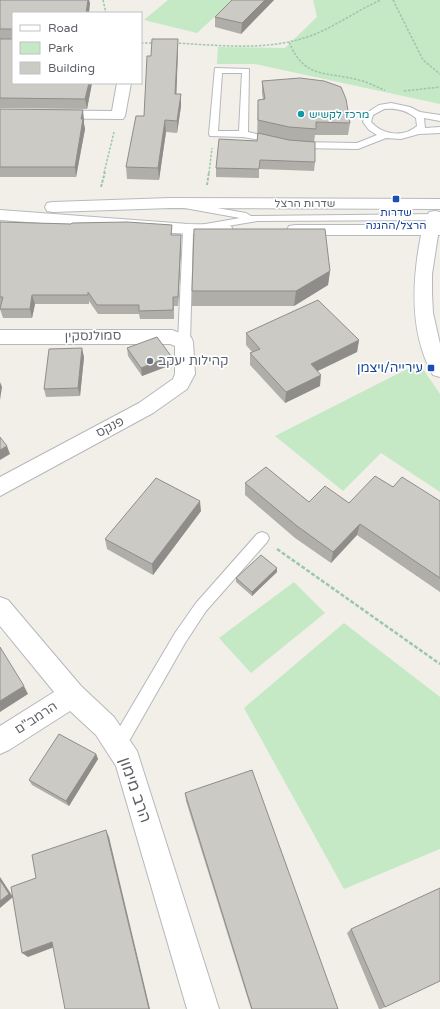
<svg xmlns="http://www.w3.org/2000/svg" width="440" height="1009" viewBox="0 0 440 1009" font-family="'Varela Round','Noto Sans Hebrew',sans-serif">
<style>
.green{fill:#c5e8c5}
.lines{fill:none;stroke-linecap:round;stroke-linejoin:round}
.service-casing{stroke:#b5b8bc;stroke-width:2}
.minor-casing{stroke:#b5b8bc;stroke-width:2}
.secondary-casing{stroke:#b6babf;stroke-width:2}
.path-far2{stroke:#9cc7a9;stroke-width:1.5;stroke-dasharray:2.5 1.5;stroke-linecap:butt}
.path-far1{stroke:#9cc7a9;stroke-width:2;stroke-dasharray:3 1.5;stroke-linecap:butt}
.path{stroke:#9cc7a9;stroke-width:2.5;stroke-dasharray:4 2;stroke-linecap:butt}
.service{fill:#fff;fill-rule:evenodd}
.minor{fill:#fff;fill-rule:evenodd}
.secondary{fill:#fff;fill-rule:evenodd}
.wall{fill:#afaea9}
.shaded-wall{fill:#8f8d8a}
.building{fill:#cccac5;stroke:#8f8d8a}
.culture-dot{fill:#0f9aa8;stroke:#fff;stroke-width:1.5}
.transit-dot{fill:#1a4fb4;stroke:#fff;stroke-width:1.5}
.worship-dot{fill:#6b7280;stroke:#fff;stroke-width:1.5}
.labels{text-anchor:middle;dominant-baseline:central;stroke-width:3.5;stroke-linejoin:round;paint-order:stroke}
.far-culture-label{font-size:11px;fill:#0d838f;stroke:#fff;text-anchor:start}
.far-street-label{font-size:11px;fill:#5f6368;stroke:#fff}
.far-transit-label{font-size:11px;fill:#164399;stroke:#fff}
.street-label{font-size:13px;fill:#5f6368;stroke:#fff}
.worship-label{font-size:13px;fill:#5b616d;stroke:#fff;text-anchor:start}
.transit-label{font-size:13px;fill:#164399;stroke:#fff;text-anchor:end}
.near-street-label{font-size:16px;fill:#5f6368;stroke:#fff}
</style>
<rect width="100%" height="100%" fill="#f1efe8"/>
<path class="green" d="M168 0H233L197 33 144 20Z
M313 0H440V104L255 64H217L218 47 285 48 317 17Z
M419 363 440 394V492L381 453 343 491 275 436Z
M294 582 325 613 251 673 219 638Z
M344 623 440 697V849L344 889 244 708Z"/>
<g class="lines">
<defs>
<path id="service" d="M215 68 249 69 248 132 278 139V143L243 137 210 136 209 134ZM222 73H242L239 131H218Z
M391 103 410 107 420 112 440 115V121L424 118 425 128 440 127V133L419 134 401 139 386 138 358 149 298 148 293 145 298 142 357 143 377 135 369 130 363 122 365 114 379 105ZM384 109C396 108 406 110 416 118L417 126C403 138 383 135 371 122L373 115Z
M182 202 246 213 251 216 440 214V220L257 221 198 231 194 230 193 228 194 226 240 218 179 207 177 205Z
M188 229 193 232 190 342 184 346 178 342 183 232Z
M262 532 267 534 269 538 267 542 206 611 185 643 124 750 118 753 112 750 110 745 112 740 175 633 196 603 257 534Z"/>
<path id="minor" d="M117 83H131L125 116 123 119 0 118V110L112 111Z
M0 330H172L191 337 193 342 195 374 187 389 153 413 0 496V477L139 403 173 379 175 374V346L170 344H0Z
M0 597 8 600 81 686 114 717 137 751 219 1009H187L116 766 96 735 70 711 9 750 0 754V726L54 692 0 626Z"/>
<path id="secondary" d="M170 198 440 199V209L170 208 53 212 47 211 45 207 47 203 53 202Z
M0 210 188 224 225 225 231 226 233 230 231 234 225 235 188 234 0 220Z
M435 211 440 212V235H438L432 274V294L433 313 440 344V377L433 375C409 333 412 281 421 235H295L289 234 287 230 289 226 295 225H424L429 212Z"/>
</defs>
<use href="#service" class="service-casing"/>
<use href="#minor" class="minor-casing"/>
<use href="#secondary" class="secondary-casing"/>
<path class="path-far2" d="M103 0 106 13
M393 0 423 60 440 74
M289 42C305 80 325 71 359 80 368 82 376 87 385 90
M141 43H154
M175 43C217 45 263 51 304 38 331 30 355 11 381 0
M404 91 440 87
M104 173 114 132
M209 173 212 148"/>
<path class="path-far1" d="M207 185 209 172
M101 187 105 172"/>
<path class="path" d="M277 549 440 664"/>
<use href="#service" class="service"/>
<use href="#minor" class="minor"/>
<use href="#secondary" class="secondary"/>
</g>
<path class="wall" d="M0 0H89L90 4 13 83H92L87 109 0 108V39H12H0Z
M232 0H274L241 34 215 27V17Z
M178 50 176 94H181V106L177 133 166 132 159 180 127 179 126 167 144 116 151 56Z
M262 81 350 123 348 135H315L314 142 315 162 314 171 259 169V178L216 177V168L257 141 258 100H263L262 93Z
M0 109 84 120V124L85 129 76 177H0Z
M0 222 172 235 181 244 178 306H174V319H140L139 314H98L89 301V304H35L32 318H3L0 309 1 306H0Z
M330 271 328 285 294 306H192V291Z
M246 333 359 340 357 352 318 371 320 386 285 403 250 365V353L252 352 246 345Z
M127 348 171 356V365L142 376 128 356Z
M84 357 80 396 46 397 44 389Z
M245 483 309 502 349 503 393 487 440 501V592L357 535 331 563 295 538 245 495Z
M201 511 153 575 107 549 105 539Z
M277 568V572L252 596 236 582V578Z
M96 754 98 759 69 806 32 785 29 780Z
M185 793 338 1009H251L186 801Z
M351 929 385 1007 381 1009H379L347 933Z"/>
<path class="shaded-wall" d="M88 0H89L90 4 89 13H86Z
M265 0H274L241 34 242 23Z
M178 39V50L176 106 175 94Z
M89 83H92L87 109 85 99Z
M181 94V106L177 133V121Z
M83 110 84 120V124L85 129 76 177 75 167 81 119Z
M165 120 166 132 159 180 158 168Z
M181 235V244L178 306V297Z
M330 271 328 285 294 306 296 291Z
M32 295 35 304 32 318 30 309Z
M359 340 357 352 309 375 311 364Z
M82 348 84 357 80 396 78 388Z
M171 356V365L142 376 141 368Z
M321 375 320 386 285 403 286 392Z
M0 382 2 387 0 400Z
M7 446 10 454 0 460V450Z
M200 501 201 511 153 575 152 564Z
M360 524 357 535 331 563 333 552Z
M277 568V572L252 596V592Z
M24 686 28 694 0 712V701Z
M96 754 98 759 69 806 66 801Z
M106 830 109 837 150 1009H149Z
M0 877 13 897 0 908Z
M52 942 57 946 28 957 22 953Z"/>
<path class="building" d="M0 0H88L86 13H13V83H89L85 99 0 98V39H12V29H0Z
M232 0H265L242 23 215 17Z
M152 39H178L175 94H181L177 121 165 120 158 168 126 167 136 116H144L147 56H151Z
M300 78 324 81 341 87 346 99 350 123 316 122V129L289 127 258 120V100L265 99 262 81Z
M0 109 83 110 81 119H83L75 167H0Z
M258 133 289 140 315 142V162L260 160 259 169 216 168 219 139 257 141Z
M0 222 71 224 72 223 127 222 172 225 171 235H181L178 297H173V310L139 311V305H97L88 292V295H32L30 309H0L3 297H0Z
M194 229H325L330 271 296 291H192Z
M318 300 359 340 311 364 321 375 286 392 250 353 260 349 246 333Z
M157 337 171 356 141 368 127 348Z
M82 348 78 388 44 389 49 349Z
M0 437 7 446 0 450Z
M266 467 309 502 325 486 349 503 375 476 393 487 402 477 440 501V578L360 524 333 552 297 526 245 483Z
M156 478 200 501 152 564 105 539Z
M261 555 277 568 252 592 236 578Z
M0 647 24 686 0 701Z
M59 734 96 754 66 801 29 780Z
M252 770 338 1009H252L185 793Z
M106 830 149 1009H65L52 942 22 953 11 887 36 878 32 855Z
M0 880 9 894 0 901Z
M440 888V981L385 1007 351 929Z"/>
<circle class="culture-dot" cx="301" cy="114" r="4"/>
<g class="transit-dot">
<rect x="392" y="195" width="8" height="8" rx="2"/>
<rect x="427" y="364" width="8" height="8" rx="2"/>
</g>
<circle class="worship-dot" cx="150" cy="361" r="4"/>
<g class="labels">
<g class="far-culture-label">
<text x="309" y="114">מרכז לקשיש</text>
</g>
<g class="far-street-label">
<text x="305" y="203">שדרות הרצל</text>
</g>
<g class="far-transit-label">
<text x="396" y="212">שדרות<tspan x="396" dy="13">הרצל/ההגנה</tspan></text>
</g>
<g class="street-label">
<text transform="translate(93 336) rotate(-1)">סמולנסקין</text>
<text transform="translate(110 427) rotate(-28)">פנקס</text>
<text transform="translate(36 718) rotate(-33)">הרמב"ם</text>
</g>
<g class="worship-label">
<text x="158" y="361">קהילות יעקב</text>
</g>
<g class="transit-label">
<text x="423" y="368">עירייה/ויצמן</text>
</g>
<g class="near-street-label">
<text transform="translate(135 790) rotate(71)">הרב מימון</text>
</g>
</g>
<rect x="12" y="12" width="130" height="72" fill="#ffffff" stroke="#bfc1c3"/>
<rect x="20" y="25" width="20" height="6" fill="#ffffff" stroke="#bfc1c3"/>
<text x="48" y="32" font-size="12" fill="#5f6368">Road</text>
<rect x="20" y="42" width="20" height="12" fill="#c5e8c5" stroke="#bfc1c3"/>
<text x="48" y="52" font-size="12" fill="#5f6368">Park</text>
<rect x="20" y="62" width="20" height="12" fill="#cccac5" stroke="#bfc1c3"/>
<text x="48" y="72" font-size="12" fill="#5f6368">Building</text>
</svg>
